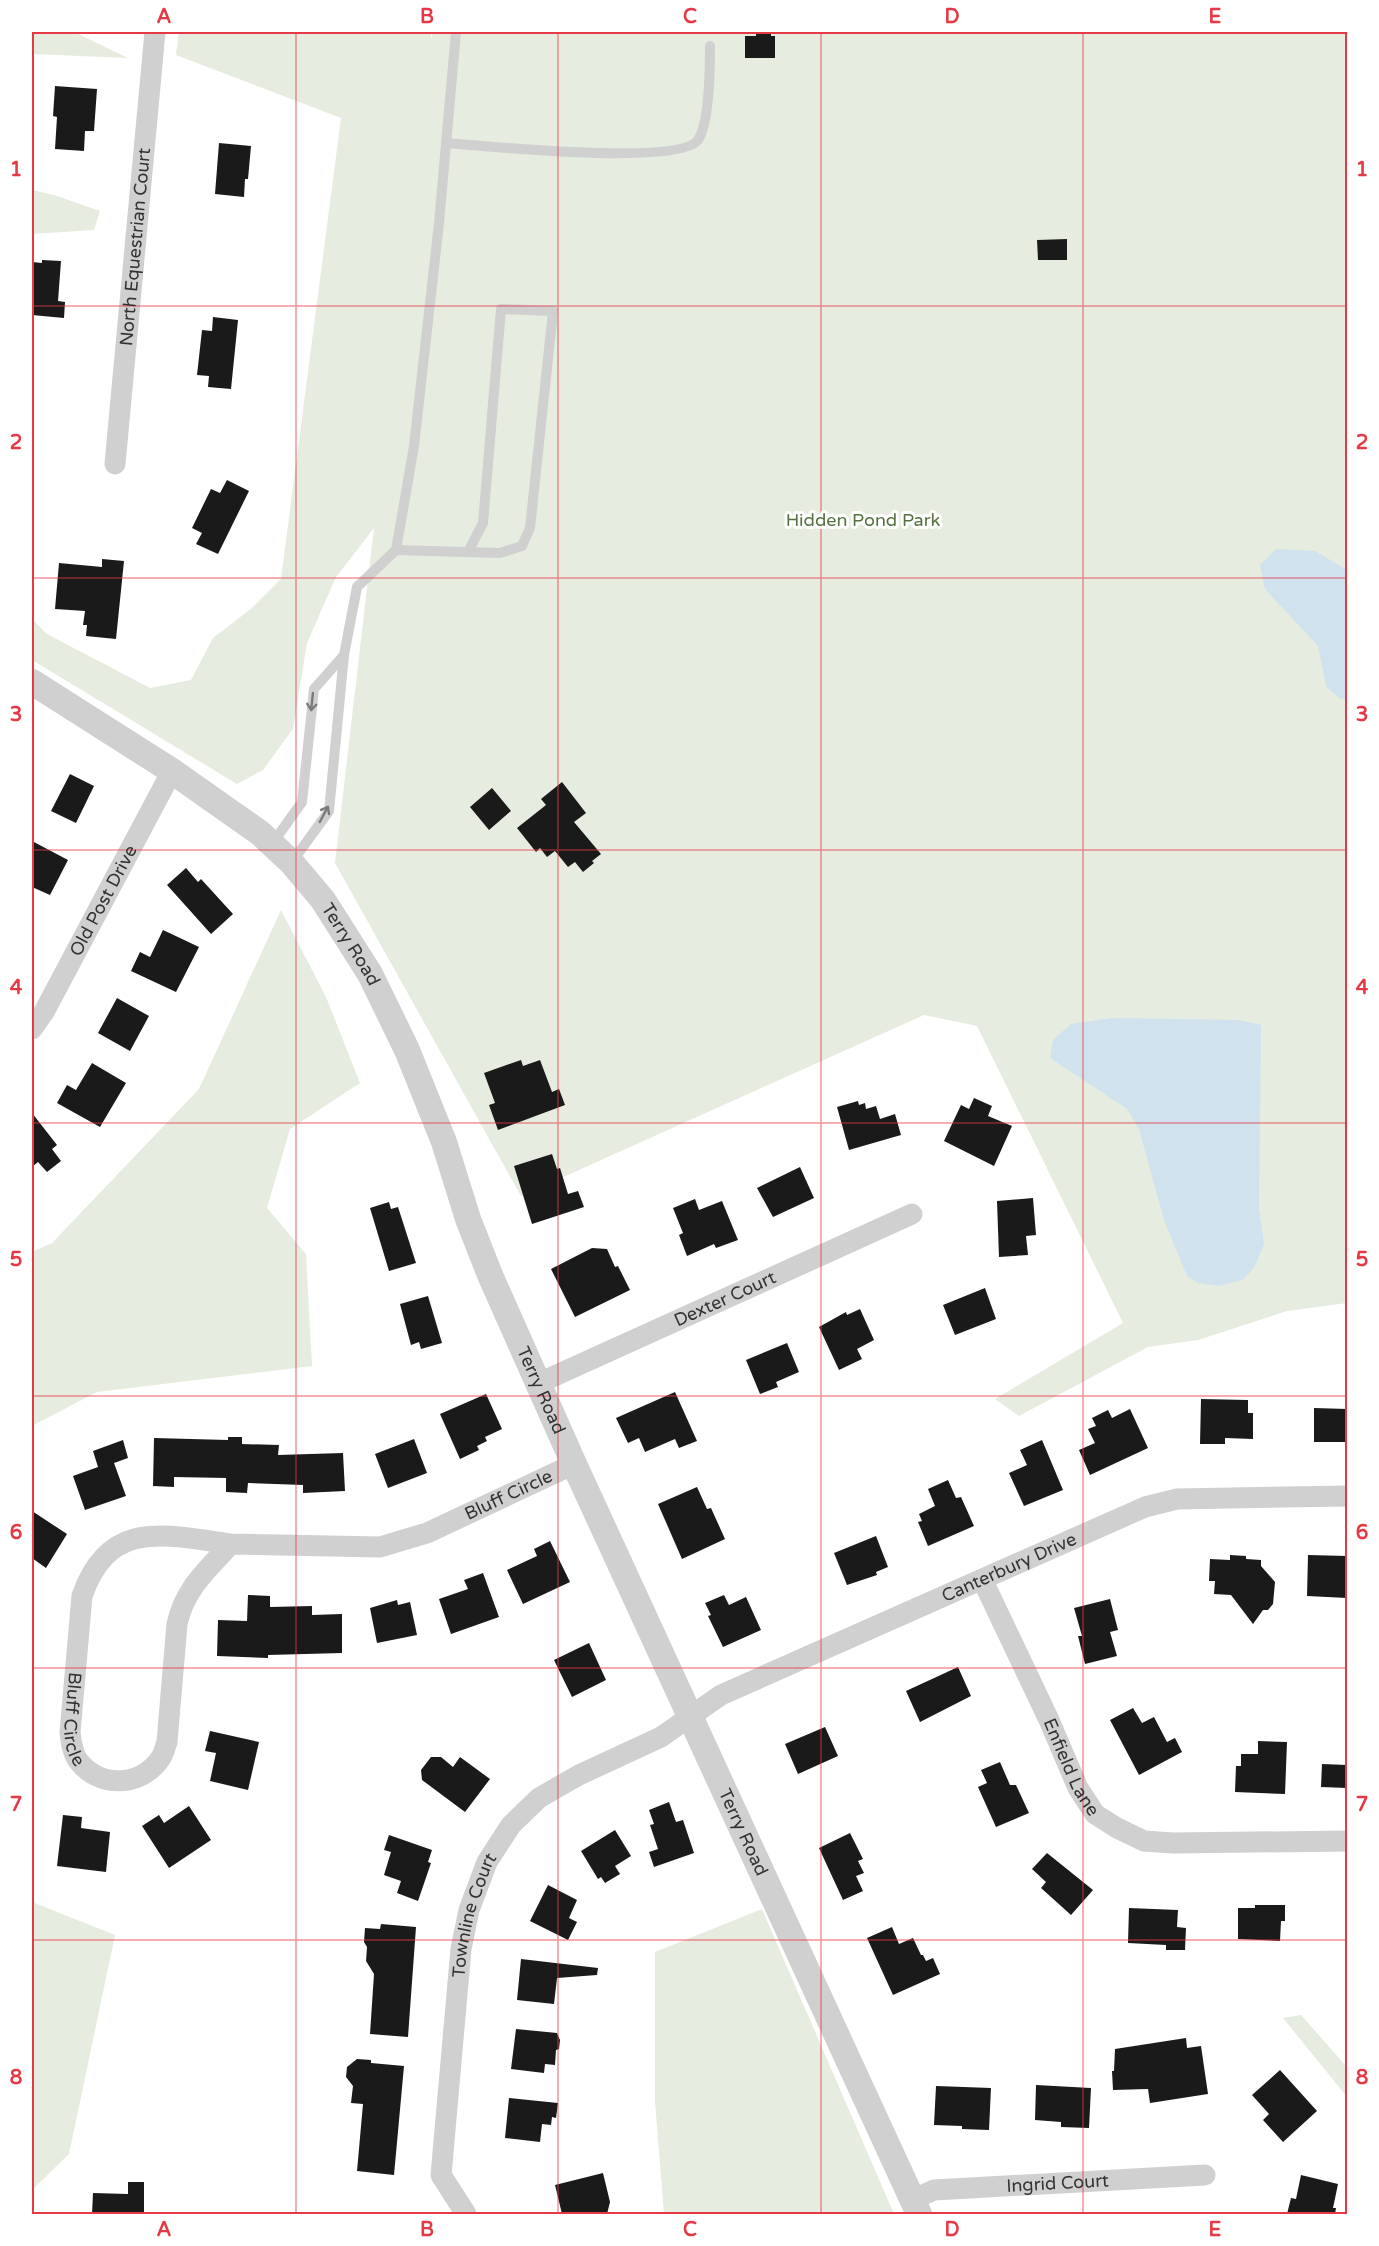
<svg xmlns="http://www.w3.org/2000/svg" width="1379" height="2246" viewBox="0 0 1379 2246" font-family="'Varela Round',sans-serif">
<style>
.green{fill:#e6ecdf}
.water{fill:#cfe2ee}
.building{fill:#1a1a1a}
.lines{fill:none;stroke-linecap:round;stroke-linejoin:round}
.service{stroke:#d0d0d0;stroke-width:10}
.minor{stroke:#d0d0d0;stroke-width:21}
.tertiary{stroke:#d0d0d0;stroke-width:26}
.oneway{stroke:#7a7a7a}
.grid{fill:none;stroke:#e63946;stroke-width:1.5;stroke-opacity:0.55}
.labels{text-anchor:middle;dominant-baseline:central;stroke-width:6;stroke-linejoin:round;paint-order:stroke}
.street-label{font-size:18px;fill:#333;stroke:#fff}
.park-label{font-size:18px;fill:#56703f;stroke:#fff}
.neatline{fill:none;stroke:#e63946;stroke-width:2}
.grid-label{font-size:20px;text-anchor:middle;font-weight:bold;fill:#e63946}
</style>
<rect width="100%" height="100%" fill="#fff"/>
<path class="green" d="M32 32H74L128 58 32 54Z
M179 32H431V39L433 32H1347V1303L1287 1311 1198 1340 1148 1347 1019 1416 995 1399 1123 1323 977 1026 924 1015 521 1196 335 863 374 528 336 577 307 643 293 729 263 770 237 784 32 660V619L47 634 150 688 191 680 213 638 252 608 281 579 341 118 176 55Z
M32 190 54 195 100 211 94 230 32 234Z
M281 910 326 997 360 1083 290 1129 267 1208 306 1254 312 1366 97 1392 32 1426V1252L52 1243 199 1089Z
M32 1902 115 1935 69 2154 32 2190Z
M762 1909 894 2214H664L655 2102V1952Z
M1301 2015 1347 2067V2097L1283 2018Z"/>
<path class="water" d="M1276 549 1315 551 1347 570V700L1339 698 1326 686 1318 646 1265 589 1260 565Z
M1112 1018 1239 1020 1261 1025 1259 1209 1264 1244 1254 1268 1242 1280 1219 1286 1198 1283 1187 1276 1164 1220 1139 1129 1127 1109 1050 1058 1053 1040 1071 1024Z"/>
<path class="building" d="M756 32H771V36H775V58H745V36H756Z
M55 86 97 89 94 131H85L84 151 55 149 57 117 53 116Z
M219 143 251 146 248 179H245L244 197 215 194Z
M1067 239V260H1038L1037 240Z
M42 260 61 261 58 301 65 302 64 318 32 315V262L42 263Z
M213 317 238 320 231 389 208 387 209 376 197 375 202 330 212 331Z
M227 480 249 491 218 554 196 544 202 533 192 528 211 489 220 493Z
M102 559 124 561 116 639 86 636 87 625H83L85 611 55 609 59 563 102 567Z
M70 774 94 786 76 823 51 811Z
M562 782 586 813 574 822 601 854 592 861 594 863 583 872 575 862 568 867 555 851 547 857 540 848 536 852 517 828 546 805 541 799Z
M492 788 511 811 489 830 470 807Z
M32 841 68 860 50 895 32 887Z
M186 868 198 882 201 879 233 914 211 934 167 885Z
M163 930 199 947 176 992 131 971 140 952 150 957Z
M117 998 149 1016 130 1051 98 1033Z
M521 1060 523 1066 540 1060 552 1092 559 1089 565 1105 498 1130 489 1105 495 1103 484 1073Z
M92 1063 126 1083 100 1127 57 1103 67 1085 76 1090Z
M974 1098 992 1106 988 1116 1012 1126 994 1166 944 1141 961 1105 969 1109Z
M858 1101 859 1105 865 1103 866 1109 876 1106 880 1119 895 1114 901 1135 849 1150 837 1107Z
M32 1113 57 1145 52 1149 61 1161 47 1172 38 1162 32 1167Z
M552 1154 557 1169 560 1168 568 1194 578 1191 584 1207 532 1224 514 1166Z
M800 1167 814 1198 773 1217 757 1188Z
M1033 1198 1036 1235 1026 1236 1028 1255 999 1257 997 1201Z
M695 1199 699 1210 722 1201 738 1240 716 1248 714 1244 687 1256 679 1235 683 1233 673 1208Z
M389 1202 391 1209 398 1207 416 1263 389 1271 370 1208Z
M592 1248 607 1249 615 1267 618 1266 630 1290 575 1317 551 1269Z
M985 1288 996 1319 955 1335 943 1305Z
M428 1296 442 1343 421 1349 419 1342 411 1345 400 1304Z
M860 1309 874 1340 857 1349 862 1359 839 1370 819 1327 846 1312 847 1315Z
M787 1343 799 1372 776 1382 778 1387 760 1394 746 1360Z
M675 1392 697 1441 679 1448 675 1439 645 1452 639 1438 628 1443 616 1418Z
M486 1394 502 1429 485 1437 487 1441 477 1446 479 1450 460 1459 440 1414Z
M1201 1399 1248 1400V1413H1253V1439L1225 1438V1444H1200Z
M1314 1408 1347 1409V1442H1314Z
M1130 1409 1148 1448 1090 1475 1079 1450 1095 1443 1088 1429 1096 1426 1092 1418 1108 1410 1112 1418Z
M228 1437H242V1444L279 1445 278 1455 343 1453 345 1491 303 1493V1485L248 1483 247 1493 226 1492V1478L174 1477V1487L153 1486 154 1438 228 1440Z
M414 1439 427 1473 388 1488 375 1454Z
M123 1440 128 1458 114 1463 126 1496 85 1510 73 1476 98 1467 93 1451Z
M1042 1440 1063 1490 1024 1506 1009 1473 1027 1465 1020 1450Z
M948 1480 956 1498 961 1497 974 1526 928 1546 918 1522 922 1521 919 1514 935 1506 928 1489Z
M697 1487 707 1509 711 1508 725 1539 682 1559 658 1504Z
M32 1511 67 1534 46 1568 32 1558Z
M876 1536 888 1567 876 1572 877 1575 847 1585 834 1553Z
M550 1541 570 1582 523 1604 507 1570 537 1556 534 1549Z
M1230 1555 1246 1556V1559L1261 1560V1566L1275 1582 1273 1604 1268 1610H1263L1253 1624 1231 1595 1214 1594 1215 1581H1209L1210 1559 1230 1560Z
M1308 1555 1347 1556V1598L1307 1596Z
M483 1573 499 1617 451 1634 439 1599 468 1589 464 1580Z
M248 1595 270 1596V1607L312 1606V1615L342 1614V1653L268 1655V1658L217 1656 218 1620 247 1621Z
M724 1595 729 1605 746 1597 761 1630 723 1647 708 1616 711 1615 705 1603Z
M1110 1599 1118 1630 1110 1632 1117 1656 1085 1664 1078 1636H1082L1074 1608Z
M397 1600 398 1605 410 1602 417 1635 377 1643 370 1608Z
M589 1643 606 1680 572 1697 554 1660Z
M958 1667 971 1696 920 1722 906 1691Z
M1133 1708 1142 1723 1154 1717 1167 1742 1175 1738 1182 1752 1139 1775 1110 1720Z
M825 1727 838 1756 798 1774 785 1744Z
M210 1731 259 1742 248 1790 210 1781 216 1753 205 1751Z
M1258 1741 1287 1742 1285 1794 1235 1792 1236 1766H1241V1754H1258Z
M431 1757H441L453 1767 460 1757 490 1779 465 1812 422 1780 421 1770Z
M1000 1762 1010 1785H1016L1029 1813 996 1827 978 1787 987 1783 981 1770Z
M1322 1764 1347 1765V1788L1321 1787Z
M669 1802 676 1822 683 1820 694 1853 654 1867 649 1852 658 1849 650 1825 654 1824 649 1810Z
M189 1806 211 1840 169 1868 142 1826 159 1815 164 1823Z
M63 1815 82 1817 81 1828 110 1832 106 1872 57 1866Z
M615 1830 631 1856 615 1866 620 1874 605 1883 601 1877 598 1879 581 1851Z
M850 1833 863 1859 858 1861 864 1873 856 1876 863 1891 843 1900 819 1848Z
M389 1835 432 1850 428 1862 431 1863 418 1901 397 1893 401 1881 384 1875 391 1852 384 1850Z
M1047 1853 1093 1890 1071 1915 1041 1888 1046 1882 1032 1869Z
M548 1885 577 1900 569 1918 577 1922 568 1940 530 1921Z
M1255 1905H1285V1921H1281L1280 1941 1238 1939V1908H1255Z
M1129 1908 1178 1910 1177 1927 1186 1928 1185 1950H1166V1945L1128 1943Z
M381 1924 416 1927 408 2037 370 2034 374 1974 366 1961 367 1947 364 1942 365 1928 380 1929Z
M892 1927 899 1944 913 1938 921 1955H923L926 1961 933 1958 940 1974 893 1995 867 1938Z
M521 1959 598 1968 597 1975 557 1978 554 2004 517 2000Z
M516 2029 557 2033 560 2040 559 2049 556 2050 555 2065 545 2064 544 2073 511 2069Z
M1186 2038 1187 2048 1201 2046 1208 2094 1150 2103 1148 2089 1113 2090 1112 2071H1114L1115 2049Z
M357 2059 371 2060V2063L404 2066 394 2175 357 2171 363 2104 351 2103 353 2086 346 2077 347 2067Z
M1280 2070 1317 2111 1283 2142 1263 2120 1269 2114 1252 2095Z
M1036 2085 1091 2088 1089 2128 1061 2127V2122L1035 2120Z
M936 2086 991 2088 989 2130 962 2129V2126L934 2125Z
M509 2098 558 2103 556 2118 552 2117 551 2125 542 2124 540 2142 505 2138Z
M603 2173 610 2202 607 2214H562L555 2185Z
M1301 2175 1338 2184 1333 2208H1336L1335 2214H1287L1291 2198 1296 2199Z
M128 2182H144V2214H92L93 2193 128 2194Z"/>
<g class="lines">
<path class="service" d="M446 143C484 146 680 166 698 140 710 122 710 67 710 46
M396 550 500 553 522 546 530 528 553 311 501 309 483 523 468 552
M272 844 302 802 314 689 344 655
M292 862 329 811 344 655 357 587 396 550 414 446 439 223 456 32"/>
<g class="minor">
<path id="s1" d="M115 464 155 32"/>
<path id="s2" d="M32 1029 44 1012 172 771"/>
<path id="s3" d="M539 1383 912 1214"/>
<path id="s4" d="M231 1544C165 1535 109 1518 82 1596L70 1732C71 1741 72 1751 77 1759 97 1788 140 1788 160 1759 164 1754 165 1747 167 1742L177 1624C185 1588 207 1570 231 1544L380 1547 427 1533 574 1464"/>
<path id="s5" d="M983 1581 1049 1720 1078 1788 1095 1814 1117 1828 1144 1841 1173 1843 1348 1841"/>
<path id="s6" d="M912 2200 934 2190 1205 2175"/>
<path id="s7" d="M466 2214 441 2175 461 1949 469 1910 487 1862 511 1825 539 1798 579 1775 661 1737 721 1695 1145 1507 1177 1499 1348 1496"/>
</g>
<path class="tertiary" id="s8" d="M32 682 172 771 260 833 291 862 323 900 370 974 407 1050 444 1142 468 1219 490 1275 574 1464 919 2214"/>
</g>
<defs><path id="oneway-shaft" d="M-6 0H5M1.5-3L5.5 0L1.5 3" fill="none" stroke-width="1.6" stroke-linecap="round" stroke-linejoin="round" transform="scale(1.5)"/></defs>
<g class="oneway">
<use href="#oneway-shaft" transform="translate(312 702) rotate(96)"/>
<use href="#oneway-shaft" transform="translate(324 814) rotate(-62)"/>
</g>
<path class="grid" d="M296 32V2214M558 32V2214M821 32V2214M1083 32V2214M32 306H1348M32 578H1348M32 850H1348M32 1123H1348M32 1396H1348M32 1668H1348M32 1940H1348"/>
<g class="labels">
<g class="street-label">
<text stroke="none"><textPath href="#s1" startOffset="218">North Equestrian Court</textPath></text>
<text stroke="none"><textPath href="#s2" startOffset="147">Old Post Drive</textPath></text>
<text stroke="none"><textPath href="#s8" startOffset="418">Terry Road</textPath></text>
<text stroke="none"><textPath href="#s3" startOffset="204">Dexter Court</textPath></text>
<text stroke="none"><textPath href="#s8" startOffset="904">Terry Road</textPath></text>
<text stroke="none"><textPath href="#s4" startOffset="963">Bluff Circle</textPath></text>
<text stroke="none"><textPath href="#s7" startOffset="972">Canterbury Drive</textPath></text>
<text stroke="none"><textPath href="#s4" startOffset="302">Bluff Circle</textPath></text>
<text stroke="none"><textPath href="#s5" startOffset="206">Enfield Lane</textPath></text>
<text stroke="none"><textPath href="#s8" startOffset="1390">Terry Road</textPath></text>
<text stroke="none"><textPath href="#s7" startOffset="309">Townline Court</textPath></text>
<text stroke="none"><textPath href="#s6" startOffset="148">Ingrid Court</textPath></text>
</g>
<g class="park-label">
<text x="863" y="520">Hidden Pond Park</text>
</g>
</g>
<rect width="1379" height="2246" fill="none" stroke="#ffffff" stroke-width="66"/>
<rect x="33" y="33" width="1313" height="2180" class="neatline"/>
<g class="grid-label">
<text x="164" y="23">A</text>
<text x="427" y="23">B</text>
<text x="690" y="23">C</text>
<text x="952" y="23">D</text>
<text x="1215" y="23">E</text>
<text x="16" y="176">1</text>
<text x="1362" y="176">1</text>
<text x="16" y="449">2</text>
<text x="1362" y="449">2</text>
<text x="16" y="721">3</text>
<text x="1362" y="721">3</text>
<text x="16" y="994">4</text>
<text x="1362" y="994">4</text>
<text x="16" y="1266">5</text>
<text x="1362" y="1266">5</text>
<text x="16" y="1539">6</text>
<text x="1362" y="1539">6</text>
<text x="16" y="1811">7</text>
<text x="1362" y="1811">7</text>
<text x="16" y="2084">8</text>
<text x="1362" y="2084">8</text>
<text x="164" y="2236">A</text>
<text x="427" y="2236">B</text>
<text x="690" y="2236">C</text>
<text x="952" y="2236">D</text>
<text x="1215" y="2236">E</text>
</g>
</svg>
